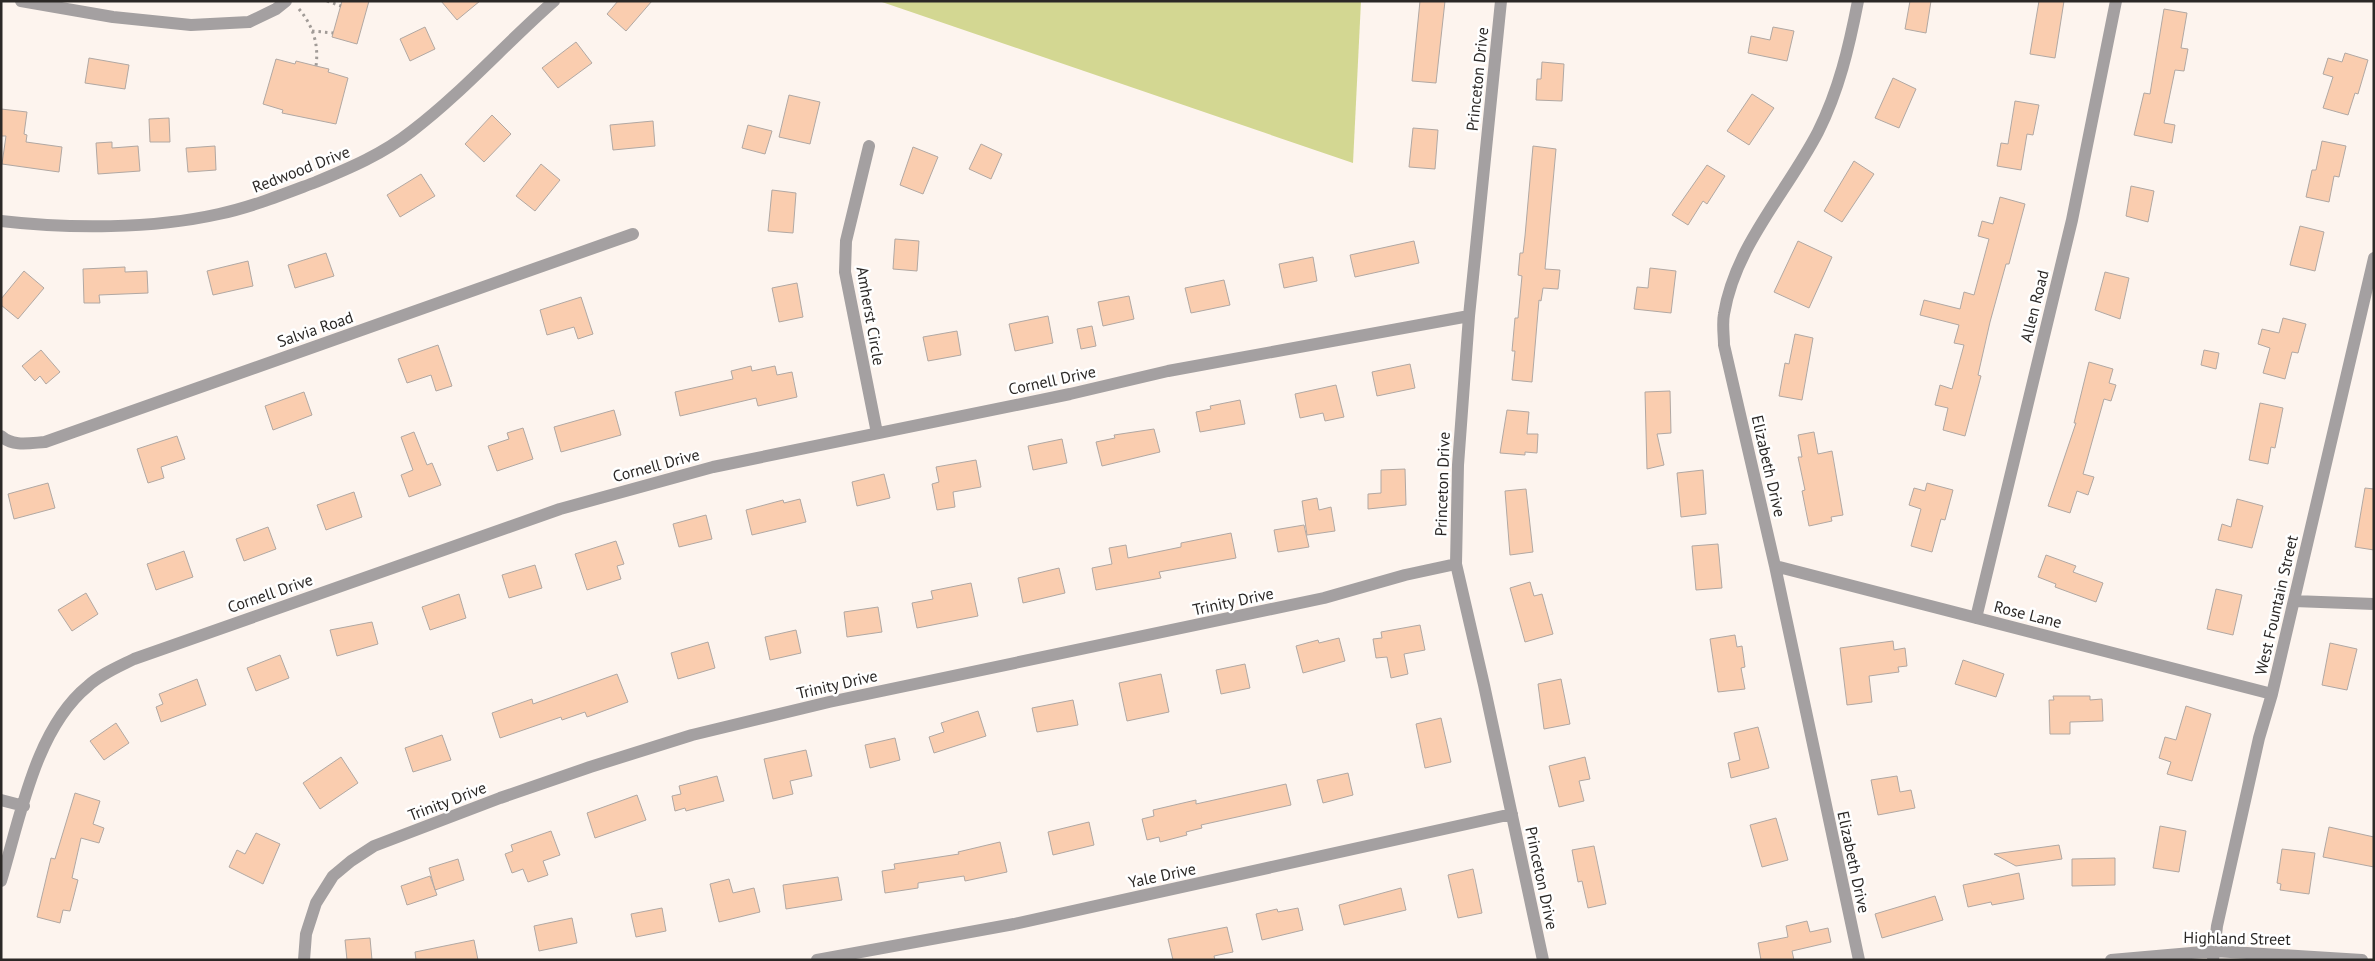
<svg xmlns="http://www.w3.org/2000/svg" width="2375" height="961" viewBox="0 0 2375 961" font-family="'PT Sans',sans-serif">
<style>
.green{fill:#d3d792}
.building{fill:#facdaf;stroke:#b1a8a3}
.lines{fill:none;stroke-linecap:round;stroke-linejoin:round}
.path{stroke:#a19b97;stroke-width:3;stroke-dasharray:2.5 4;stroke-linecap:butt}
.minor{stroke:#a4a0a1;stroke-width:12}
.labels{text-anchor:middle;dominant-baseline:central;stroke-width:5;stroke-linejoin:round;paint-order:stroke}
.street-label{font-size:16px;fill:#2b2826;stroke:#fff}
</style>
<rect width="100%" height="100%" fill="#fdf4ee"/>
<path class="green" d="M879 1H1361L1353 163Z"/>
<path class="building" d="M342 1H369L357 44 332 37Z
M441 1H480L457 20Z
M618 1H652L626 31 607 14Z
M1420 1H1445L1436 83 1412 81Z
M1910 1H1931L1926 33 1905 29Z
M2039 1H2064L2055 58 2030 54Z
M2164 9 2187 13 2181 48 2188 49 2184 71 2175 70 2164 123 2175 125 2172 143 2134 135 2144 93 2150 94Z
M425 27 435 49 410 61 400 39Z
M1773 27 1794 31 1787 61 1748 53 1751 36 1770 40Z
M576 42 592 63 558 88 542 68Z
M2345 53 2368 60 2358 94 2355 93 2348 115 2323 108 2333 77 2323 74 2328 58 2342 62Z
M89 58 129 65 125 89 85 83Z
M276 59 295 64 296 61 316 66 329 69 328 72 348 78 336 124 282 113 283 110 263 104Z
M1542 62 1564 64 1562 101 1536 100 1537 79H1541Z
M1893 78 1916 89 1899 128 1875 118Z
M1752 94 1774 108 1749 145 1727 131Z
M789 95 820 102 810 144 779 137Z
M2015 101 2039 105 2033 135 2027 134 2021 170 1997 166 2001 143 2008 144Z
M1 109 27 112 24 134 27 135 26 142 62 147 59 172 2 164 6 136H1Z
M492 115 511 134 484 162 465 144Z
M169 118 170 142H150L149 119Z
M653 121 655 146 613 150 610 125Z
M748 125 772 131 765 154 742 148Z
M1413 128 1438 130 1435 169 1409 167Z
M2322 141 2346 146 2339 177 2334 176 2329 202 2306 197 2312 170H2316Z
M112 142V148L138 146 140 171 98 174 96 143Z
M981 144 1002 154 991 179 969 169Z
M215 146 216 170 188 172 186 148Z
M1533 146 1556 149 1545 269 1560 270 1558 289 1543 288 1541 301 1539 300 1532 382 1512 380 1515 351H1512L1515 318H1518L1522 276 1518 275 1520 253H1523L1525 236Z
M913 147 938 157 923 194 900 185Z
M1854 161 1874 174 1842 222 1824 211Z
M541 164 560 180 535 211 516 196Z
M1707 165 1725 176 1707 204 1703 201 1688 225 1672 215Z
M421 174 435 196 400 217 387 195Z
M2131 186 2154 191 2148 222 2126 216Z
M772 190 796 193 793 233 768 231Z
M2000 197 2025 204 2009 264H2006L1990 322 1978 375 1981 376 1965 436 1943 430 1948 408 1935 405 1940 385 1952 389 1964 345 1954 343 1959 325 1920 315 1924 300 1960 309 1964 292 1974 295 1989 239 1978 236 1982 221 1993 224Z
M2300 226 2324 232 2315 271 2290 265Z
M895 239 919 241 917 271 893 269Z
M1414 241 1419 263 1355 277 1350 255Z
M1798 241 1832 257 1809 308 1774 292Z
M326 253 334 276 295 288 288 265Z
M1313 257 1317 281 1284 288 1279 264Z
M248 261 253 286 213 295 207 271Z
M125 267V272L147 271 148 293 99 295 100 303H84L83 269Z
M1650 268 1676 271 1671 313 1634 309 1637 287 1648 288Z
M24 271 44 288 18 319 1 305V299Z
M2105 272 2129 278 2120 319 2095 310Z
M1224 280 1230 305 1191 313 1185 288Z
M797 283 803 317 779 322 772 288Z
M1129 296 1134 319 1103 326 1098 302Z
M581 297 593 334 578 339 574 327 547 335 540 310Z
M1048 316 1053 343 1015 351 1009 324Z
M2283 318 2306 324 2298 353 2292 352 2285 379 2263 373 2270 348 2258 344 2262 329 2279 333Z
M1092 326 1096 346 1081 349 1077 329Z
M957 331 961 355 928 361 923 337Z
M1795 334 1813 338 1802 400 1779 396 1785 363 1789 364Z
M438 345 452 386 436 391 431 375 407 383 398 359Z
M41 350 60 372 46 384 40 376 35 381 22 366Z
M2204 350 2219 353 2216 369 2201 365Z
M2089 362 2113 369 2109 383 2116 385 2111 401 2104 399 2083 474 2094 477 2088 495 2077 491 2070 513 2048 506 2076 423H2074Z
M1410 364 1415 388 1377 396 1372 372Z
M751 366 752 371 775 366 777 375 792 372 797 397 758 406 756 398 680 416 675 392 733 379 731 371Z
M1336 385 1344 417 1325 421 1323 413 1300 418 1295 394Z
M1670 391 1671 433 1657 434 1664 465 1647 469 1645 392Z
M304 392 312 415 273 430 265 406Z
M1240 400 1245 424 1200 432 1196 412 1211 409 1210 406Z
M2260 403 2283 408 2275 448 2271 447 2268 464 2249 460Z
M614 410 621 435 561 452 554 427Z
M1507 410 1529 412 1527 434H1538L1537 453 1525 452V455L1500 453Z
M523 428 533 459 497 471 488 446 509 439 507 433Z
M1154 429 1160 452 1102 466 1096 442 1115 438 1114 435Z
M414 432 427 465 432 463 441 485 409 497 401 475 413 470 401 437Z
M1814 432 1818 454 1832 451 1843 515 1831 517 1832 521 1809 526 1802 491 1805 490 1798 457H1802L1798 435Z
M177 436 185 459 161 467 164 478 148 483 137 449Z
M1062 439 1067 463 1033 470 1028 446Z
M976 460 981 487 953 492 955 507 937 510 932 484 939 482 936 467Z
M1405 469 1406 505 1368 509V494L1381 493V470Z
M1703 470 1706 514 1681 517 1677 473Z
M884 474 890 498 857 506 852 482Z
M48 483 55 508 14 519 8 494Z
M1927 483 1953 490 1945 520 1941 519 1932 552 1911 546 1921 509 1909 505 1914 488 1925 491Z
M2365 488 2374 489V550L2355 547Z
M1526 489 1533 552 1510 555 1505 491Z
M354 492 362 517 326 530 317 505Z
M1317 498 1319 510 1331 507 1335 531 1307 535 1302 501Z
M800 499 806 522 752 535 746 510 783 500 784 503Z
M2237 499 2263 506 2252 548 2218 540 2222 524 2231 527Z
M706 515 712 539 679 547 673 524Z
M1304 525 1309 547 1278 552 1274 530Z
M268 527 276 549 244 561 236 539Z
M1231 533 1236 558 1159 572 1161 578 1096 590 1092 568 1112 564 1109 548 1126 545 1128 558 1181 547V543Z
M616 541 624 564 617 566 621 579 587 590 575 554Z
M1718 544 1722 588 1696 590 1692 546Z
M184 551 193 577 156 590 147 564Z
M2046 555 2076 566 2073 572 2103 583 2096 602 2055 587 2056 584 2038 577Z
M535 565 542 588 509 598 502 575Z
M1059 568 1065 593 1023 603 1018 578Z
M1530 582 1534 596 1542 594 1553 634 1525 642 1510 588Z
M971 583 978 616 917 628 912 603 933 599 931 591Z
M2216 589 2242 595 2233 635 2207 629Z
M86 593 98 614 72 631 58 610Z
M459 594 466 618 430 630 422 607Z
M878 607 882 632 847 637 844 612Z
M372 622 378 644 337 656 330 630Z
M1420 625 1425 650 1404 654 1408 674 1391 678 1387 657 1376 658 1373 639 1382 638 1381 632Z
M796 630 801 653 770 660 765 637Z
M1735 635 1737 647 1742 646 1745 667 1741 668 1745 689 1718 692 1710 639Z
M1339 638 1345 661 1303 673 1296 646 1318 640 1319 643Z
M1893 641 1894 650 1905 648 1907 666 1898 667 1899 672 1869 676 1872 702 1847 705 1840 648Z
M708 642 715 668 678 679 671 653Z
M2330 643 2357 649 2347 690 2322 685Z
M280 655 289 678 256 691 247 668Z
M1963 660 2004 674 1996 697 1955 684Z
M1245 664 1250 688 1221 694 1216 670Z
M617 674 628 702 587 717 585 712 562 720 561 717 500 738 492 713 532 699 533 704Z
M1161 674 1169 712 1127 721 1119 683Z
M197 679 206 705 161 722 156 707 163 704 159 694Z
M1561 679 1570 724 1544 729 1538 684Z
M2053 696H2090V700L2102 699 2103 721 2070 722V734H2050L2049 700H2054Z
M1073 700 1078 725 1037 732 1032 708Z
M2186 706 2211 714 2192 781 2167 774 2171 762 2159 758 2165 737 2176 740Z
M978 711 986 736 934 753 929 737 944 732 941 723Z
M1441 718 1451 762 1425 768 1416 724Z
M116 723 129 743 104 760 90 741Z
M1758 727 1769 768 1731 778 1728 763 1740 760 1734 733Z
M442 735 451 760 413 772 405 748Z
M895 738 900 760 870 768 865 745Z
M806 750 812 776 790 781 793 794 773 799 764 759Z
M341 757 358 783 320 809 303 783Z
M1585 757 1590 779 1579 781 1584 801 1559 807 1549 766Z
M1348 773 1353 795 1323 803 1317 780Z
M717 776 724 801 686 811 685 808 675 811 672 796 681 794 679 786Z
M1897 776 1900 792 1911 790 1915 808 1878 815 1871 780Z
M1286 784 1291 805 1201 825 1202 828 1186 832 1187 835 1160 842 1159 837 1147 840 1142 819 1154 816 1153 810 1196 800V804Z
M75 793 100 801 93 824 104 828 99 843 81 838 72 878 78 880 70 911 63 910 60 923 37 917 51 858 55 859Z
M637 795 646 820 595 838 587 813Z
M1776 818 1788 860 1762 867 1750 825Z
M1089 822 1094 845 1053 855 1048 832Z
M2160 826 2186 831 2179 872 2153 868Z
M2329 827 2374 837V867L2323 857Z
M551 831 560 855 543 861 548 875 528 882 523 869 512 873 505 854 513 851 511 845Z
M256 833 280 844 263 884 229 867 237 850 245 854Z
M1000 842 1007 872 965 881 964 876 918 883V888L885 893 882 871 895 869 894 864 959 854 958 852Z
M2059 845 2062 859 2016 866 1994 854Z
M1594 846 1606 904 1588 908 1582 881 1578 882 1572 850Z
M2282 849 2315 853 2309 894 2280 890 2281 884 2277 883Z
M2115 858V885L2072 886V859Z
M458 859 464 880 435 890 429 868Z
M1473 869 1482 913 1458 918 1448 875Z
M2019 873 2024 899 1992 905 1991 902 1968 907 1963 885Z
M430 876 437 895 407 905 401 886Z
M838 877 842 900 786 909 783 885Z
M729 879 733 893 754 888 760 912 719 922 710 884Z
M1401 888 1406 910 1344 925 1339 905Z
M1935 896 1943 920 1882 938 1875 914Z
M662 908 666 931 636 937 631 914Z
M1298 908 1303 930 1262 940 1256 914 1277 909 1278 912Z
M572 918 577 943 539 951 534 926Z
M1807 921 1810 932 1828 928 1831 942 1792 951 1794 960H1761L1758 943 1788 937 1786 926Z
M1227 927 1233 952 1214 956 1215 960H1173L1168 939Z
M370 938 372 960H347L345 940Z
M474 940 478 960H416L415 952Z"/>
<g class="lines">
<path class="path" d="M327 1 341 6
M299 9C313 26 319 44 316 66
M312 31 333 33"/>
<path class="minor" d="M21 1 113 17 191 25 249 22 276 9 286 1
M1501 1 1469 316 1458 465 1456 564 1484 685 1543 960
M1858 1C1849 47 1839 90 1818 132 1787 192 1735 246 1724 314 1722 324 1724 335 1724 345L1775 566 1859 960
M869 146 846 241 845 272 877 433
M1 221C70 229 152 229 219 214 252 207 284 194 316 182 350 168 383 154 412 131 463 92 506 43 554 1
M1 436C13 447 30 443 45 442L633 234
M1775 566 2272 694
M2294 601 2374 604
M1976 618 2072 220 2116 1
M1 800 24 806
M1 881C20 819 35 729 88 686 101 674 118 667 134 659L560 509 713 467 1070 394 1168 371 1469 316
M304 960 306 934 316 903 333 876 351 861 374 846 500 798 590 767 692 735 829 702 1324 598 1405 575 1456 564
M817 960 1014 924 1512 814
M2111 960 2214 951 2362 960
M2213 960 2217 926 2259 738 2272 694 2374 258"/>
</g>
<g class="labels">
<g class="street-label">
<text transform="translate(1477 79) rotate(-84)">Princeton Drive</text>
<text transform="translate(301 169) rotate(-21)">Redwood Drive</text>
<text transform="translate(2034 306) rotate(-76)">Allen Road</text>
<text transform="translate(871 316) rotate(80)">Amherst Circle</text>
<text transform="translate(315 329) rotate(-19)">Salvia Road</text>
<text transform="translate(1052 380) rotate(-12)">Cornell Drive</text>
<text transform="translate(656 465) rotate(-15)">Cornell Drive</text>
<text transform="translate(1769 466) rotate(77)">Elizabeth Drive</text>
<text transform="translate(1442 484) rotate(-88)">Princeton Drive</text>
<text transform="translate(270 593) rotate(-19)">Cornell Drive</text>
<text transform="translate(1233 601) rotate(-12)">Trinity Drive</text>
<text transform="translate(2276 605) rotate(-77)">West Fountain Street</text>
<text transform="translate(2028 614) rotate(14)">Rose Lane</text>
<text transform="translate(837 684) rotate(-13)">Trinity Drive</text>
<text transform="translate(447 801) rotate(-21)">Trinity Drive</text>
<text transform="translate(1854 862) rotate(78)">Elizabeth Drive</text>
<text transform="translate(1162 875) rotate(-12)">Yale Drive</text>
<text transform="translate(1542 878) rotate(78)">Princeton Drive</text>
<text transform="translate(2237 938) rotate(1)">Highland Street</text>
</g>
</g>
<rect width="2375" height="961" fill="none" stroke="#2b2826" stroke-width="5"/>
</svg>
